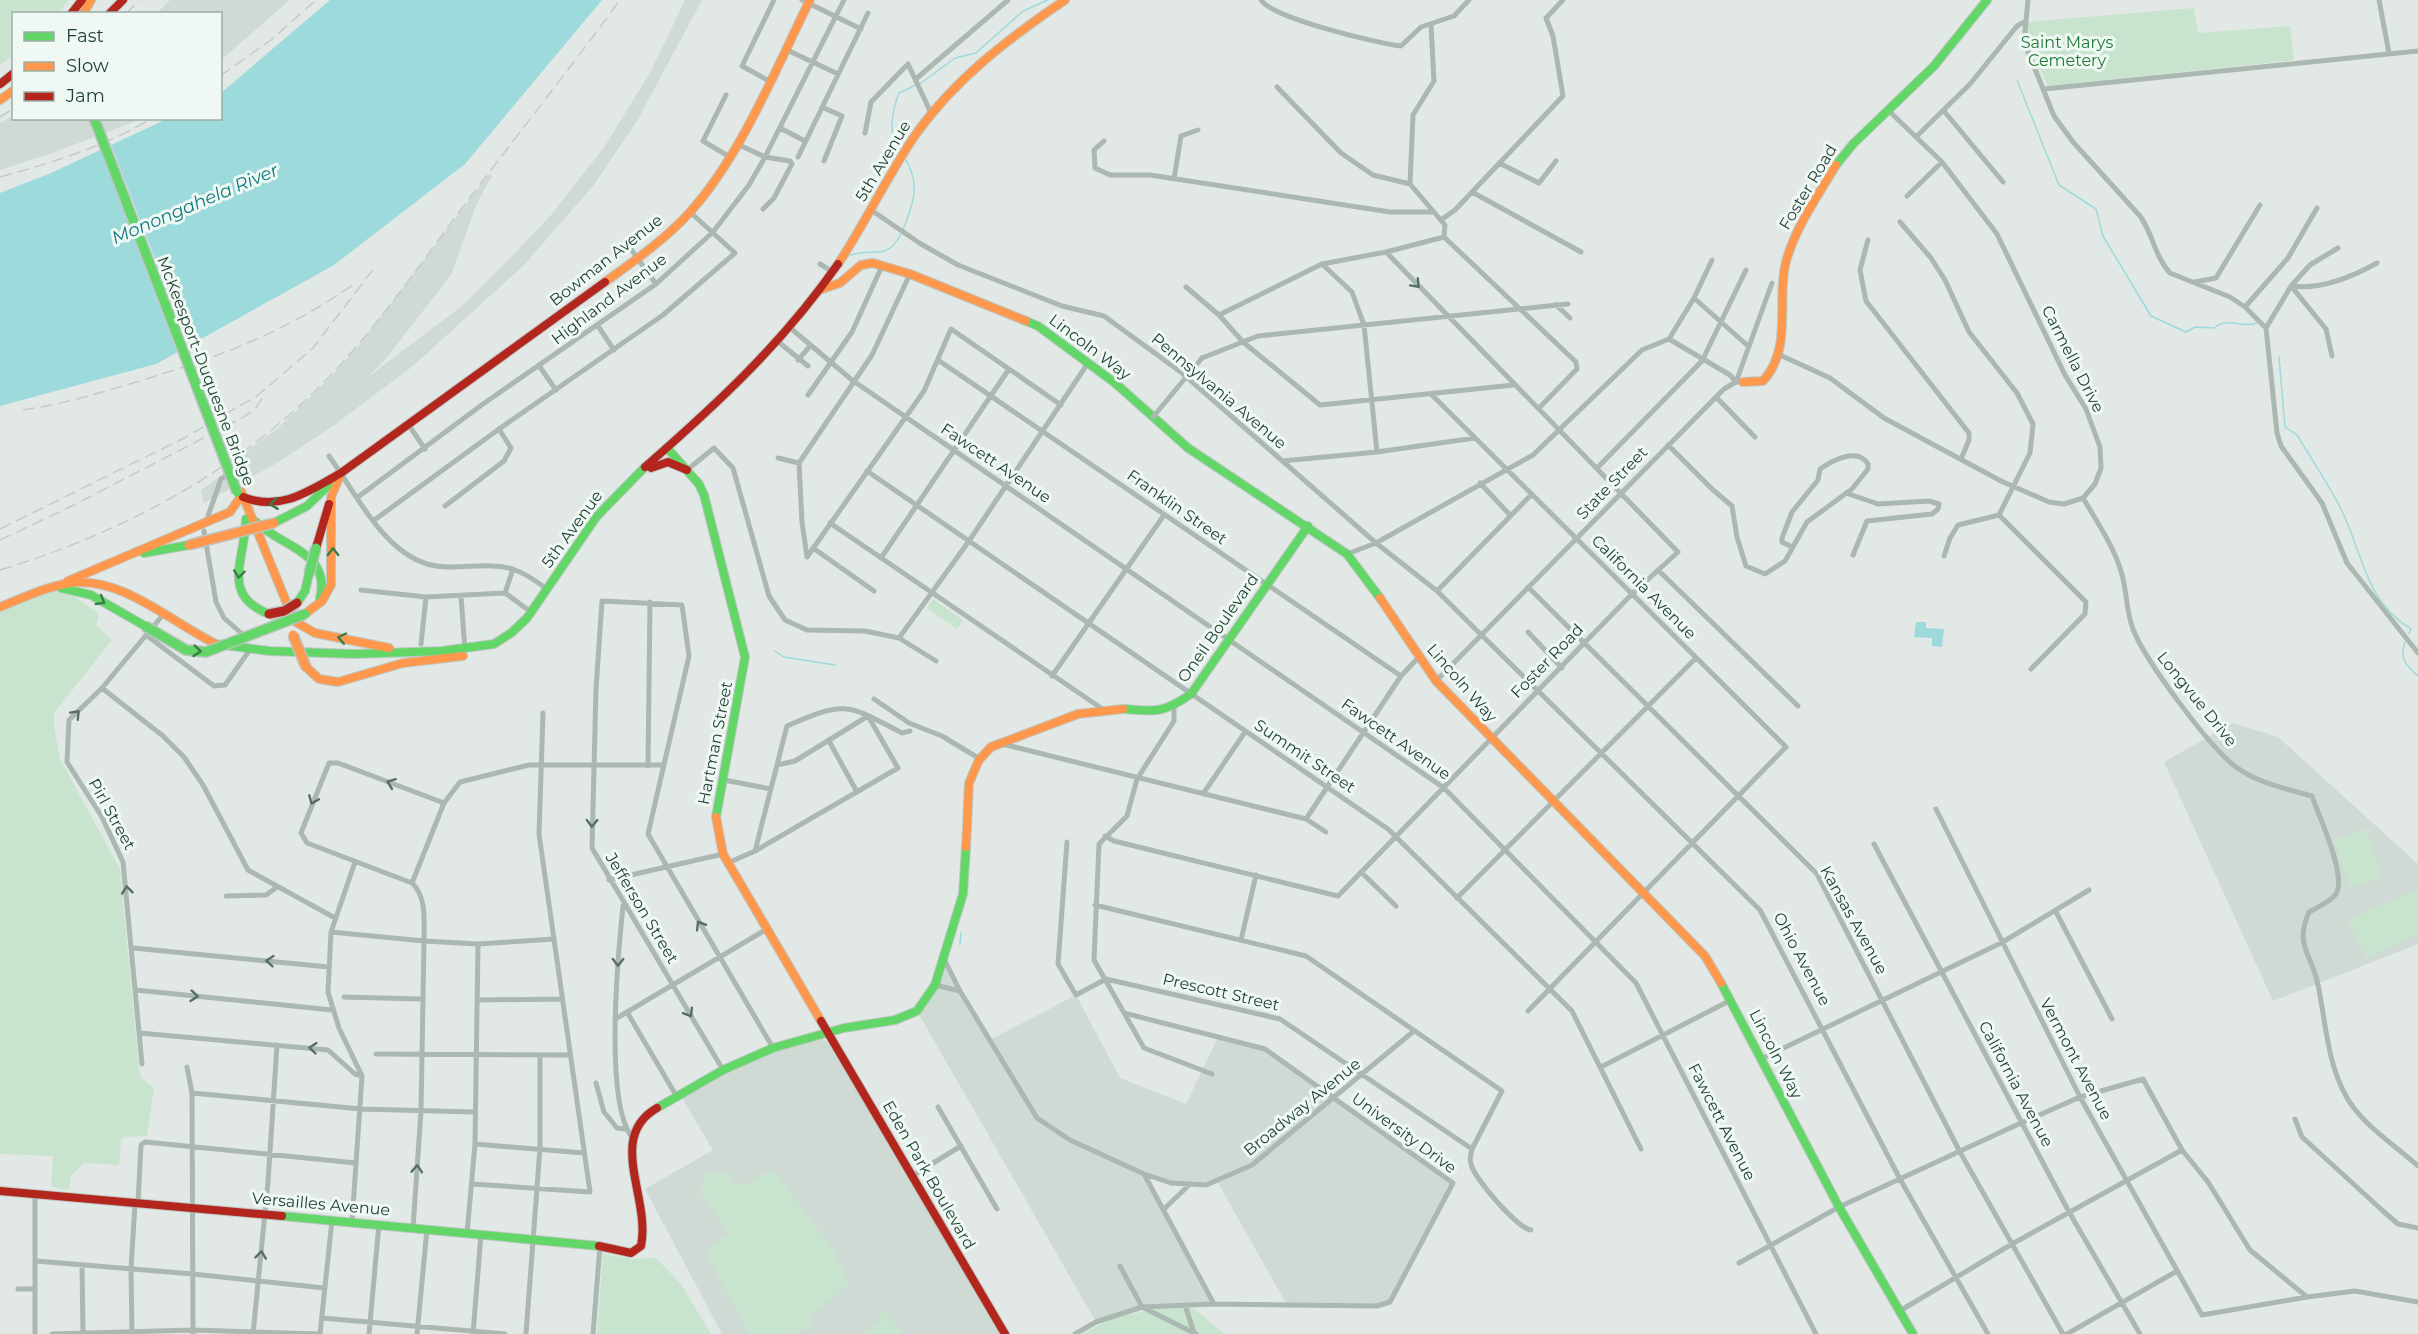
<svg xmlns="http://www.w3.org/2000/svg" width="2418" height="1334" viewBox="0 0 2418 1334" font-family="Montserrat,sans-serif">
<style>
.built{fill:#cfdad4}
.green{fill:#c9e4ce}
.water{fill:#9ddadc}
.pier{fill:#e2e8e5}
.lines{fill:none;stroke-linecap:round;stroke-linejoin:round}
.stream{stroke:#9ddadc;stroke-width:1.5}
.fast-casing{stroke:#bdc8c3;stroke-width:10}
.slow-casing{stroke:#bdc8c3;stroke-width:10}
.jam-casing{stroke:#bdc8c3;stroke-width:10}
.street{stroke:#abb7b1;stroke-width:5}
.fast{stroke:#63d668;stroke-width:8}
.slow{stroke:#ff974d;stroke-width:8}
.jam{stroke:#b3261e;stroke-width:8}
.rail{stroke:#c6cac9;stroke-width:1.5;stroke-dasharray:12 6;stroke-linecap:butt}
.fast-bridge-casing{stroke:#bbc5c1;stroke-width:12;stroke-linecap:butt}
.slow-bridge-casing{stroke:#bbc5c1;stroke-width:12;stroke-linecap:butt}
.jam-bridge-casing{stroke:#bbc5c1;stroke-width:12;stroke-linecap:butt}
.street-bridge{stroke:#abb7b1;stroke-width:5}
.fast-bridge{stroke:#63d668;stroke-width:9}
.slow-bridge{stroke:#ff974d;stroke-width:9}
.jam-bridge{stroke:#b3261e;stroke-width:9}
.oneway{stroke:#566e64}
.oneway2{stroke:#3a7b47}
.labels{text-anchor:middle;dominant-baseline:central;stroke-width:6;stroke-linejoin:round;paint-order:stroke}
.park-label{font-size:16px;fill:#23793b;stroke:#eff8f3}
.street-label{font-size:16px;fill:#1e3e31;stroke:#eff8f3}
.water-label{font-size:18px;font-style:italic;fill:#117a80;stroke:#eff8f3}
</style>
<rect width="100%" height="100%" fill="#e2e8e5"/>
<path class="built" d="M170 0H290L221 60 220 14 157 13Z
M685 0H702L637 121 593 186 524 265 413 366 333 426 272 466 204 503 201 490 239 463 238 458 278 428 330 378 360 344 489 174 492 176 477 203 451 275 384 361 365 379 462 306 511 257 551 215 605 146 651 71Z
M13 116 14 118 141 119 55 152 0 170V123Z
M2233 723 2278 737 2418 864V944L2273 1001 2164 762Z
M944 959 990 1040 1076 995 1120 1078 1186 1104 1218 1037 1265 1049 1453 1183 1390 1302 1377 1306 1287 1305 1217 1181 1193 1186 1145 1175 1214 1304 1142 1307 1096 1322 917 1011 925 1003Z
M818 1036 831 1044 1000 1334H722L645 1189 713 1150 682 1098 739 1065Z"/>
<path class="green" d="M0 0H69L58 13 14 14 13 56 0 65Z
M2194 8 2198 33 2290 26 2294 60 2048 86 2027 42V22Z
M54 591 74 596 99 614 96 625 112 640 59 707 54 714V726L60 759 120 869 139 1068 141 1078 154 1088 147 1136 125 1137 121 1140 119 1165 84 1163 71 1176 69 1190 51 1187 53 1156 0 1154V610Z
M933 599 963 620 957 629 927 608Z
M2366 829 2382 877 2350 888 2334 840Z
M2418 889V934L2366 958 2348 920Z
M707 1171 730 1175 731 1183 747 1184 767 1172 776 1174 833 1249 849 1284 812 1315 811 1325 797 1334H749L705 1251 729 1233 701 1194Z
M603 1254 632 1259 656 1258 681 1284 711 1334H597Z
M1163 1308H1193L1225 1334H1081L1116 1317Z
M884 1311 903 1334H864L881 1321 878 1316Z"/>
<path class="water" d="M330 0H602L465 164 334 265 156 364 0 406V193L51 173 167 119 220 118 221 93Z
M1916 622H1926V628L1944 629 1942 647 1932 646V638L1914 637Z"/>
<path class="pier" d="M110 142 190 349 178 355 99 147Z"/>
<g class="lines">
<path class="stream" d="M2017 80 2059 185 2096 209 2103 236 2151 316 2186 332 2195 327 2214 328C2229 316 2241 329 2257 323
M921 83 955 58 976 53 1023 11 1048 0
M897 147C888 132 893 108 899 93L916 85
M903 230C913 204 921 186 906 160
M851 255C874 247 886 262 901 234
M2279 357 2285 427 2297 435C2312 460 2329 485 2342 511 2363 554 2365 601 2411 629L2409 634
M2405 642C2399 659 2406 665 2418 676
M775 651 784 657 835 665
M960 944 961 933"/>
<defs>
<path id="fast" d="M1836 165 1853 144 1934 66 1987 0
M1026 321 1038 326 1115 383 1188 448 1347 554 1380 598
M667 448 699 484 704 495 745 657 716 817
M246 519C245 560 220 595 269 614
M256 522C283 548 331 552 320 598
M274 523 307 506 335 479
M144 553 189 545
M61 588 91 595 145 626
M297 603 305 591 309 574
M216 644 269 651 355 654 442 651 494 644 511 633 527 618 597 516 645 467
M1123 709C1155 712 1164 713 1191 694L1308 526
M1721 983 1839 1207 1913 1334
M657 1108 723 1070 773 1048 844 1028 895 1020 917 1011 935 985 963 894 966 847
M282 1216 599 1246"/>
<path id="slow" d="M83 14 91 0
M0 100 14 90
M838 264C866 222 887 176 916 134 955 79 1009 38 1065 0
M605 282C634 261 666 239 690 212 741 156 776 68 810 0
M819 290 840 283 861 265 873 263 910 274 1026 321
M1743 382 1763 381C1794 347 1775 300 1787 258 1797 225 1819 194 1836 165
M241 491 294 621 315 633 389 648
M68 581 230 512 239 499
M1380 598 1436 681 1705 956 1721 983
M0 607C23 598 45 587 70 583 122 576 172 623 216 644
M305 614 322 601 331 585V497L341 473
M306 667 319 679 338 682 403 663 463 656
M716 817 723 854 821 1021
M966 847 969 783 979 760 991 747 1078 714 1123 709"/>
<path id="jam" d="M71 14 82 0
M109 14 123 0
M0 84 14 73
M645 467C717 404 783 343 838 264
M651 468 668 462 687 470
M341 473 605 282
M243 497C280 512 309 491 341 473
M316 548 329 504
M821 1021 1005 1334
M0 1191 282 1216
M599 1246 631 1253 641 1246C651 1198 606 1137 657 1108"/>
</defs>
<use href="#fast" class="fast-casing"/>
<use href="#slow" class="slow-casing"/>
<use href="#jam" class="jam-casing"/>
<path class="street" d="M802 0 861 29
M1261 0C1272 18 1376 43 1401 46L1421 27 1454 16 1469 0
M2028 0 2024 42 2054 116 2073 142 2140 216C2153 234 2155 257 2170 273L2230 297 2245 307 2266 328 2277 433 2281 446 2322 503 2347 563 2418 653
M2379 0 2389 53
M785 49 838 74
M917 78 1008 0
M769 81 742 66 774 0
M1277 87 1341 153 1373 175 1410 184 1445 225 1444 237
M2044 89 2418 51
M726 95 703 141 730 157
M822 107 842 116 824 161
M1944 111 2003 182
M780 128 805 141
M865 133 871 102 908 64 931 113
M1916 137 1970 84 2017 26 2024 22
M1104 141 1094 150 1095 168 1110 175H1150L1390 212H1434
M737 144 765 157 790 161 792 164 774 198 763 209
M798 157 868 13
M1499 163 1539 183 1556 161
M1174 179 1181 136 1198 130
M1410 184 1413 115 1434 81 1431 25
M1472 192 1581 252
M1907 196 1942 162
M871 210 921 244 958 265 1062 306 1104 316 1182 373 1376 543 1437 591 1760 910 1900 1179 1988 1334
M1441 220 1455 210 1563 96 1553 36 1546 18 1563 0
M1900 222 1931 258 1945 280 1969 332 2017 393 2033 424 2030 453 1999 515 1958 525 1950 538 1944 556
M1444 237 1576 362 1577 369 1539 408
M1868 240 1860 270 1866 301 1969 433V440L1961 459
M628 245 656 284
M820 264 833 272
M1322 264 1352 292 1364 325 1377 452
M2195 282 2216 278 2260 205
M1186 287 1219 315 1243 342 1320 405 1514 385
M1694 298 1748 346
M1556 305 1570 318
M2245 307 2288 258 2317 208
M1219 315 1322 264 1386 252 1444 237
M598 326 614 350
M788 326 852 380 1444 788 1636 983 1816 1334
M2266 328 2291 286C2320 290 2352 277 2377 263
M1669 339 1730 375 1736 382
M776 340 808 366
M1780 355 1830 378 1884 418 2001 481 2049 502 2064 504 2083 498 2095 484 2101 468 2100 447 2086 409 2065 375 1997 234 1942 162 1889 111
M2332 356 2326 329 2291 286 2310 265 2338 248
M1202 358 1258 336 1568 304
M798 360 810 346
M938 360 1401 676
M540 367 556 390
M1736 382 1772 283
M808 395 852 332 882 266
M1432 395 1786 747 1528 1011
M1716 397 1755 437
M408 424 425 449
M1668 445 1712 489 1732 506 1737 537 1746 566 1765 574 1785 561 1807 522 1852 489 1868 469V464C1858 447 1833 460 1820 469L1818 480 1792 512 1782 538V542L1792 547
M329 456C355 492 382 550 427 564 455 572 488 560 515 570 527 574 537 582 547 589
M778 458 799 463
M1282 461 1377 452 1475 438
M799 463 872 355 910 274
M799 463 802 522 807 557
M1598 467 1702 361 1746 270
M687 470 714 448 733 468 769 596 785 620 807 630 865 631 899 638 936 661
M867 471 1388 829 1572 1011 1641 1149
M1480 483 1510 515
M1846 493 1878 504 1929 501 1939 504 1938 509 1932 514 1867 521 1853 555
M358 497 483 404 656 284 713 232 749 185 765 157 844 0
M2083 498C2097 522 2113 545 2121 571 2127 590 2126 611 2133 629 2144 659 2210 748 2236 767 2257 783 2287 789 2312 796 2319 817 2347 875 2336 894 2330 902 2318 907 2309 912 2294 946 2312 954 2318 985 2326 1023 2327 1062 2346 1096 2361 1124 2395 1145 2418 1166
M445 506 504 461 511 448 499 429
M1999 515 2086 602 2085 614 2031 669
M208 516 221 479 230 473
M373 521 499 429 663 315 735 253 690 212
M830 523 1101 708
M204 531 216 602 224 618 241 633V640
M813 548 874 591
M1347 554 1376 543 1533 455 1642 350 1669 339 1694 298 1712 260
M807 557 924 391 951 329 1061 405
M881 558 1009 369
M1658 570 1798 706
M1528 587 1817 874 1960 1152 2063 1334
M361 590 426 597 505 593 531 612
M1437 591 1532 494
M505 593 513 569
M461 596 465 650
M1528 632 1562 668
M146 635 214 686 225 685 249 651
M899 638 969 541 1088 363
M421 644 426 597
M1052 676 1164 515
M1436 681 1724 389 1736 382H1743
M102 688 163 736 184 757 203 785 248 870 335 918
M874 699 909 723 942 736 980 759
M1174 708V721L1137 779 1127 816 1099 844 1094 960 1144 1048 1212 1074
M829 741 857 792
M998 743 1306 819 1326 832
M648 766 650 602
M724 780 771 789
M1203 794 1245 732
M1936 809 2080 1097 2202 1315 2307 1297 2355 1291 2418 1302
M1306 819 1401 676 1418 658
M1105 836 1114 841 1338 896 1632 594 1678 552 1386 252
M1067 842 1058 964 1076 995 1106 979 1280 1019 1472 1149C1471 1154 1469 1159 1471 1164 1474 1178 1517 1228 1531 1230
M1874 844 2069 1212 2140 1334
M755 851 787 726C846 700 847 704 902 733L910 731
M728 863 755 851 898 768 868 716 795 761 777 765
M1361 872 1396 906
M609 880 723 854
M412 883 444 803 460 782 529 765H663
M226 896 266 895 277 887
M1457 898 1695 659
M1095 905 1306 956 1502 1091 1472 1149
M623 906C618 954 604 1102 632 1137
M2056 912 2112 1019
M331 932 424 941 478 944 554 939
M1241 940 1256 875
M133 948 328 967
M944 959 960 991 1037 1118 1070 1140 1144 1174 1171 1183 1206 1185 1252 1165 1414 1031
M935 985 960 991
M136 990 332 1010
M344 997 421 999
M477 1000 561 999
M627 1012 677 1097
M617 1018 767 929
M139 1033 328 1050 355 1074 362 1076
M376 1054 570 1055
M1761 1059 2001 943 2089 890
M142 1064 123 862 102 817 67 762 69 720 102 688 162 616
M187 1067 192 1093 193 1334
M1601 1067 1731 1000
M723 1070 592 848 596 689 602 601 682 605 689 656 648 834 773 1048
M596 1083 604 1112 617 1128 625 1129
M192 1093 361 1109 475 1112
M938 1107 997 1209
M2295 1119 2302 1137 2383 1211 2398 1224 2418 1228
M475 1144 584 1153
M1144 1174 1214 1304
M912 1176 961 1146
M472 1184 590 1192 539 834 543 713
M35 1194V1334
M138 1203 141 1145 145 1142 356 1163
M1163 1210 1189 1185
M352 1222 362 1076 339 1028 328 992 331 932 355 862
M413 1228 421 1111 424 941C424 922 427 897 412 883L307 843 301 833 329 763H338L444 803
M467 1233 475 1144 478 944
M36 1261 193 1274 324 1288
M1739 1263 1839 1207 2021 1123 2080 1097 2143 1079 2182 1150 2208 1182 2250 1250 2307 1297
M82 1265 83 1332
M1120 1266 1142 1307 1196 1334
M18 1289H35
M1185 1305 1194 1333
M1898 1312 2012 1244 2182 1150
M322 1318 505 1334
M132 1333 131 1269 135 1203
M52 1334 193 1330 320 1334
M253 1334 268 1182 277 1045
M320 1334 332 1220
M369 1334 379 1224
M417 1334 427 1229
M473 1334 481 1234
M526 1334 540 1148V1056
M593 1334 600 1246
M1075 1334 1096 1322 1142 1307 1214 1304 1377 1306 1390 1302 1453 1183 1265 1049 1124 1013
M2067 1334 2177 1271"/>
<use href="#fast" class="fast"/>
<use href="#slow" class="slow"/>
<use href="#jam" class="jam"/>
<path class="rail" d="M126 14 139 0
M220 76 271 40 316 0
M0 117 14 108
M0 177C51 163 107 146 152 118
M23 410C64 404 103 392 143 380 223 355 284 333 354 284
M0 529 184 438 257 396 313 348 375 267
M0 540 72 506 242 418 255 409 263 397
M0 570C115 535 226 478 313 393 373 335 421 262 472 195 521 130 572 66 620 0"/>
<defs>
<path id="fast-bridge" d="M94 118 237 492
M309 574 316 548
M145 626 186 650 206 652 305 614"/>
<path id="slow-bridge" d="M189 545 274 523
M293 635 306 667"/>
<path id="jam-bridge" d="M269 614 284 611 297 603"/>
</defs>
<use href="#fast-bridge" class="fast-bridge-casing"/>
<use href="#slow-bridge" class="slow-bridge-casing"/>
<use href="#jam-bridge" class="jam-bridge-casing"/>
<path class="street-bridge" d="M1153 417 1202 358"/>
<use href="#fast-bridge" class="fast-bridge"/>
<use href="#slow-bridge" class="slow-bridge"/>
<use href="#jam-bridge" class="jam-bridge"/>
</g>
<defs><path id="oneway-chevron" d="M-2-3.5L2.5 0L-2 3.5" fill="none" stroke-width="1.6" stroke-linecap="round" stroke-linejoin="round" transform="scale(1.5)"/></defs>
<g class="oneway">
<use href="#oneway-chevron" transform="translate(1416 284) rotate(47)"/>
<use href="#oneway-chevron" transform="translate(76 714) rotate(-47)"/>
<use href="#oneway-chevron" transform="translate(391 783) rotate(-159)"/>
<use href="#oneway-chevron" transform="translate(313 800) rotate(112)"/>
<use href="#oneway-chevron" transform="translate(592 823) rotate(91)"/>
<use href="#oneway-chevron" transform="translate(127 890) rotate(-96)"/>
<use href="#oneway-chevron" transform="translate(700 925) rotate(-121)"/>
<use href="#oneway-chevron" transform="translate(270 961) rotate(-175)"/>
<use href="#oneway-chevron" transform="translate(618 962) rotate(91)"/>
<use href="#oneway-chevron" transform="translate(194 996) rotate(6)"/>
<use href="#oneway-chevron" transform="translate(689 1013) rotate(59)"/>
<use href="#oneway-chevron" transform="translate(313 1048) rotate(-175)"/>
<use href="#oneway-chevron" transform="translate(417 1169) rotate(-86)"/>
<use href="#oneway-chevron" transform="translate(261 1255) rotate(-84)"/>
</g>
<g class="oneway2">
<use href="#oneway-chevron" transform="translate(274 504) rotate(173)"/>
<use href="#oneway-chevron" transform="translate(333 552) rotate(-91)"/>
<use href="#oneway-chevron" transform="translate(239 574) rotate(97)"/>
<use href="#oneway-chevron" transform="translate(101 601) rotate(30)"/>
<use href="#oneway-chevron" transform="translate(342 638) rotate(-168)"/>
<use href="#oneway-chevron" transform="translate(197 651) rotate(6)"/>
</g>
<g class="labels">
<g class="park-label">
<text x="2067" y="42">Saint Marys<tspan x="2067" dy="18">Cemetery</tspan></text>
</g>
<g class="street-label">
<text transform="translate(883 161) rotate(-59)">5th Avenue</text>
<text transform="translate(1808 187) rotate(-59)">Foster Road</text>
<text transform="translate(606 260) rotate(-38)">Bowman Avenue</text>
<text transform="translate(609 299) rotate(-37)">Highland Avenue</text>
<text transform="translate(1090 347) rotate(37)">Lincoln Way</text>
<text transform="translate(2073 359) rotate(63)">Carmella Drive</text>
<text transform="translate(206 371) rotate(69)">McKeesport-Duquesne Bridge</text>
<text transform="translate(1219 391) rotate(40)">Pennsylvania Avenue</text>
<text transform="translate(996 463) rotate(34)">Fawcett Avenue</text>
<text transform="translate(1612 483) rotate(-46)">State Street</text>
<text transform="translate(1177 507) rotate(35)">Franklin Street</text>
<text transform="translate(572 529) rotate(-54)">5th Avenue</text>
<text transform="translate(1644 587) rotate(45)">California Avenue</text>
<text transform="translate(1218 628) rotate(-55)">Oneil Boulevard</text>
<text transform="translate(1547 661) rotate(-46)">Foster Road</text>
<text transform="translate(1462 683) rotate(49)">Lincoln Way</text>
<text transform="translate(2197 699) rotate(51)">Longvue Drive</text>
<text transform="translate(1396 739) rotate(35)">Fawcett Avenue</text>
<text transform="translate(715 743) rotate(-79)">Hartman Street</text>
<text transform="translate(1305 756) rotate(34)">Summit Street</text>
<text transform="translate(112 814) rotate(61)">Pirl Street</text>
<text transform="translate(642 908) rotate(59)">Jefferson Street</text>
<text transform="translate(1854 920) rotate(61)">Kansas Avenue</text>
<text transform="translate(1802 959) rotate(62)">Ohio Avenue</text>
<text transform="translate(1221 992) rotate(13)">Prescott Street</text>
<text transform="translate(1776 1054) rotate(63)">Lincoln Way</text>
<text transform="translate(2076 1059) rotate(62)">Vermont Avenue</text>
<text transform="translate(2016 1084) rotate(62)">California Avenue</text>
<text transform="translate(1302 1107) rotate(-39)">Broadway Avenue</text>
<text transform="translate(1722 1122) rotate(63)">Fawcett Avenue</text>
<text transform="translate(1404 1133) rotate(36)">University Drive</text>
<text transform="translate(929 1175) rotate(60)">Eden Park Boulevard</text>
<text transform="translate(321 1204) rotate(5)">Versailles Avenue</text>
</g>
<g class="water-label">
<text transform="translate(195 204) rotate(-23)">Monongahela River</text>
</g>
</g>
<rect x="12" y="12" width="210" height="108" fill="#eff8f3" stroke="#9baea5" stroke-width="1.5"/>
<rect x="24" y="32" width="30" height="9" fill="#63d668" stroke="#9baea5" stroke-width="1.5"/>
<text x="66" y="42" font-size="18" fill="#1e3e31">Fast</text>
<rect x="24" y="62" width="30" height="9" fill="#ff974d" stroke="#9baea5" stroke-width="1.5"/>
<text x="66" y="72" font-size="18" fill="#1e3e31">Slow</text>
<rect x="24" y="92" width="30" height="9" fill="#b3261e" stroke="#9baea5" stroke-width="1.5"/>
<text x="66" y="102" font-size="18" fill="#1e3e31">Jam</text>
</svg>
